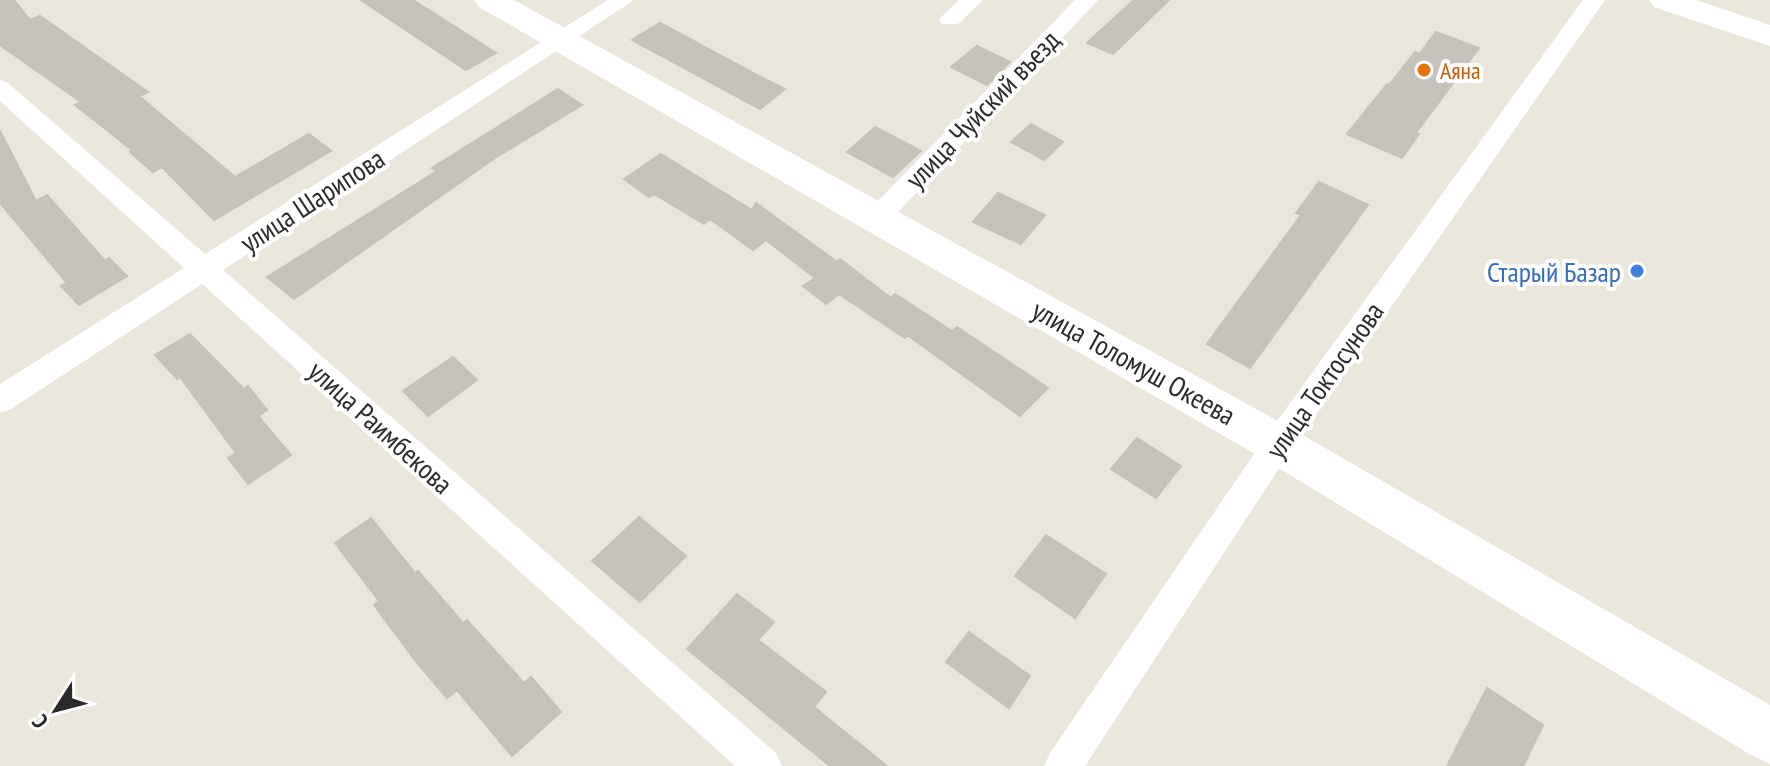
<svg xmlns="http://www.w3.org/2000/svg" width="1770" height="766" viewBox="0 0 1770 766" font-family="'PT Sans Narrow',sans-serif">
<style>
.building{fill:#c6c3bc;stroke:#c6c2b6;stroke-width:2}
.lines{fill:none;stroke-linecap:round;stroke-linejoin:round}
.street{fill:#fff;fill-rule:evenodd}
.secondary{fill:#fff;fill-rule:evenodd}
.food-dot{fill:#e8710a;stroke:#fff;stroke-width:3}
.shop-dot{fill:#3f7fe0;stroke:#fff;stroke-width:3}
.labels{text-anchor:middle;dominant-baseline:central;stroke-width:8;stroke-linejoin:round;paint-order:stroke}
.far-food-label{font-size:24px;fill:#c56008;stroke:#fff;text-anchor:start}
.street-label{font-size:28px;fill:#2a2a2a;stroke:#fff}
.shop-label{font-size:28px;fill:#366cbe;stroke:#fff;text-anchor:end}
</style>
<rect width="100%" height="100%" fill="#ebe6dc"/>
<path class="building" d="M0 0H14L30 20 40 16 148 92 139 96 235 177 309 134 331 151 214 220 162 167 153 172 130 152 132 150 75 105 81 102 0 45Z
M361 0H413L496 53 466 70Z
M1134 0H1169L1113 54 1087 43Z
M660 23 755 74 785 89 760 109 632 40Z
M1436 32 1479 48 1416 133 1419 134 1402 158 1347 134 1387 84 1389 85 1415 52 1420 53Z
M977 46 1010 62 987 85 951 67Z
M558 89 582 105 495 158 294 299 267 277 437 171 432 168Z
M1031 124 1063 142 1044 160 1011 142Z
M875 127 921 151 893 177 847 152Z
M0 131 36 201 47 195 105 261 109 258 127 276 79 305 61 286 67 283 0 203Z
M661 154 752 210 756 203 837 262 840 259 891 298 895 294 952 331 957 327 1048 388 1020 416 907 335 905 338 839 294 826 304 803 286 815 278 766 240 753 250 710 219 704 224 654 194 649 197 624 179Z
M1319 182 1368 205 1250 368 1207 344 1301 215 1296 213Z
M998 193 1045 215 1021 244 973 222Z
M190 334 244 389 248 386 267 410 258 416 291 455 248 484 228 458 236 453 180 377 177 379 155 355Z
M453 357 477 380 428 416 403 391Z
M1137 438 1181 466 1156 498 1111 469Z
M639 517 686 556 640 602 592 561Z
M371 518 415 573 418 571 463 623 467 620 524 683 531 677 561 712 512 756 457 690 447 698 417 663 374 605 379 601 335 543Z
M1046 535 1106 574 1075 618 1015 576Z
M737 594 774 622 758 640 826 692 814 707 887 766H830L687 649Z
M969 632 1030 676 1009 708 946 662Z
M1487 688 1543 725 1523 766H1447Z"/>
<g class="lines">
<path class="street" d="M608 0H634L223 270 776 753 782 766H735L202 284 11 409 0 413V384L184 268 0 101V80L8 83 205 254Z
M959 0H983L958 24H942L939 19Z
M1075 0H1098L886 225 877 228 868 225 864 218 868 211Z
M1583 0H1605L1289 453 1085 766H1044L1050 753 1267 435Z"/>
<path class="secondary" d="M474 0H514L1294 430 1770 705V764L1751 755 1262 458 479 7Z
M1649 0H1696L1770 25V46L1654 7Z"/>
</g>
<circle class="food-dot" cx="1424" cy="70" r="8"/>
<circle class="shop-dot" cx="1637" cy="271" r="8"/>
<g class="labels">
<g class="far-food-label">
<text x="1440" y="70">Аяна</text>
</g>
<g class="street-label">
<text transform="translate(982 109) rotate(-46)">улица Чуйский въезд</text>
<text transform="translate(312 200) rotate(-33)">улица Шарипова</text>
<text transform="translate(1134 362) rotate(29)">улица Толомуш Океева</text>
<text transform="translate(1324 380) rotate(-55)">улица Токтосунова</text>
<text transform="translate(381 427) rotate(42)">улица Раимбекова</text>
</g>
<g class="shop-label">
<text x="1621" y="271">Старый Базар</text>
</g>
</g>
<g transform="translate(56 710) rotate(234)" stroke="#ffffff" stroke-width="6" paint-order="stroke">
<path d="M0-6L14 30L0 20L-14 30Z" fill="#2a2a2a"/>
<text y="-12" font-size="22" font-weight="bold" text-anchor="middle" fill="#2a2a2a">С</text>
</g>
</svg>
